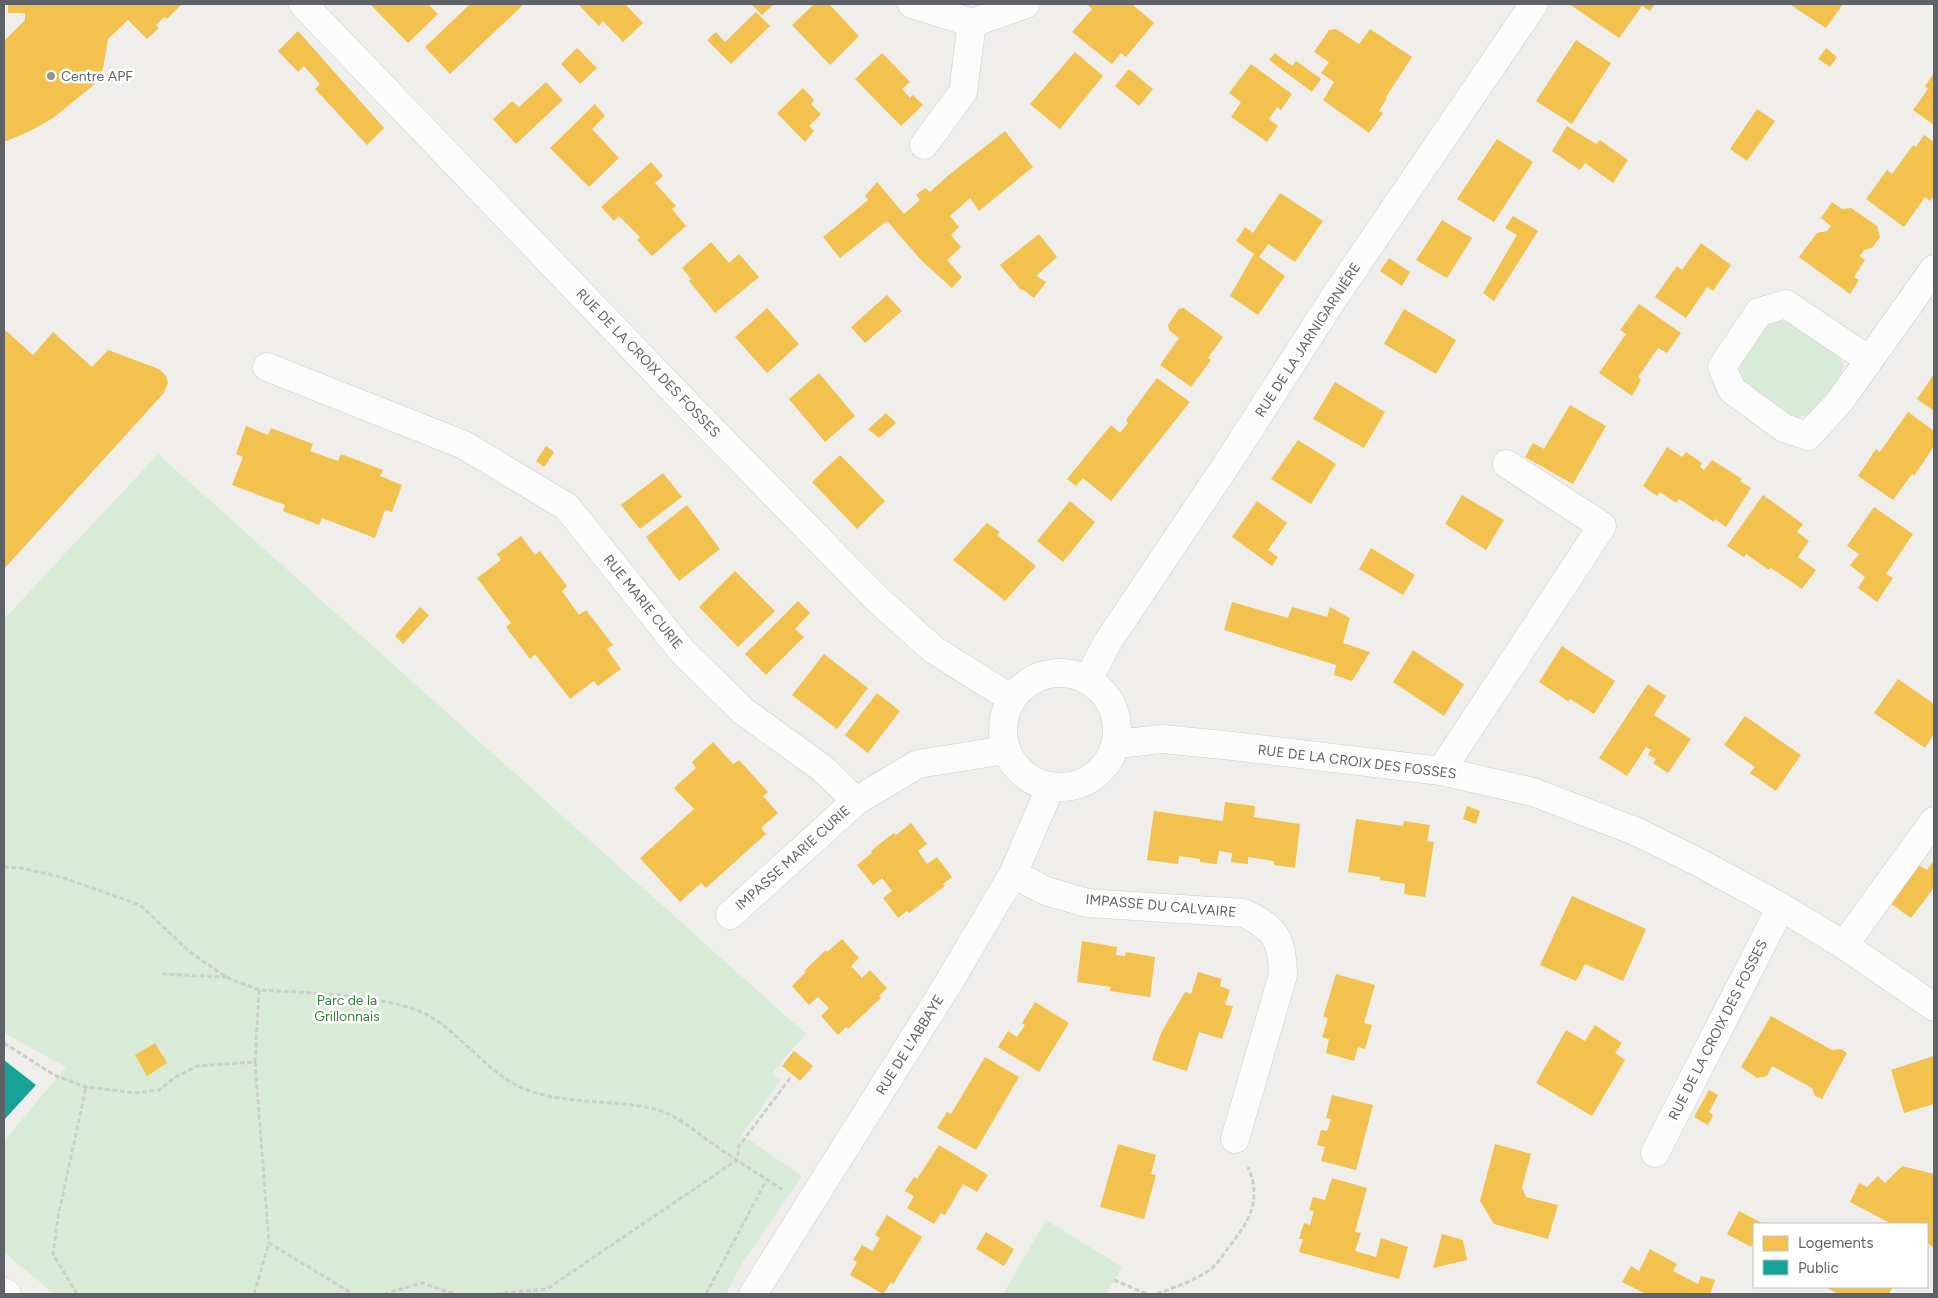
<svg xmlns="http://www.w3.org/2000/svg" width="1938" height="1298" viewBox="0 0 1938 1298" font-family="Figtree,sans-serif">
<style>
.green{fill:#d8ebd6}
.homes{fill:#f2c14e}
.public{fill:#17a398}
.lines{fill:none;stroke-linecap:round;stroke-linejoin:round}
.minor-casing{stroke:#cbcccc;stroke-width:29}
.path{stroke:#cacfcc;stroke-width:3;stroke-dasharray:5 2.5;stroke-linecap:butt}
.minor{stroke:#fdfcfc;stroke-width:28}
.poi-dot{fill:#919496;stroke:#fff;stroke-width:2}
.labels{text-anchor:middle;dominant-baseline:central;stroke-width:5;stroke-linejoin:round;paint-order:stroke}
.poi-label{font-size:14px;fill:#5f6368;stroke:#fff;text-anchor:start}
.street-label{font-size:14px;fill:#5f6368;stroke:#fff}
.park-label{font-size:14px;fill:#348238;stroke:#fff}
</style>
<rect width="100%" height="100%" fill="#efeeea"/>
<path class="green" d="M1782 318 1839 356 1843 364 1842 372 1813 415 1797 417 1790 414 1743 382 1739 374 1738 366 1765 325Z
M158 454 806 1034 772 1073 781 1080 742 1135 802 1176 741 1265 726 1294H54L4 1252V1141L66 1067 4 1033V619Z
M1046 1220 1122 1267 1106 1294H1003Z"/>
<path class="homes" d="M8 4H182L167 19 164 17 156 25 159 28 147 39 128 20 108 39 103 69 95 84 53 118 30 131 4 142V41L25 20V13H8Z
M370 4H428L438 14 408 43Z
M470 4H524L450 74 425 47Z
M578 4H625L643 23 623 42 603 21 599 26Z
M751 4H774L762 15Z
M814 4H829L859 36 830 65 792 25Z
M1086 4H1132L1154 23 1126 57 1121 53 1112 64 1072 32 1092 9Z
M1569 4H1655L1650 11 1642 6 1619 38Z
M1789 4H1843L1826 28Z
M756 12 770 26 731 64 707 40 716 32 725 42Z
M1336 29 1359 44 1370 29 1412 57 1386 97 1387 98 1379 111 1383 113 1369 133 1323 100 1334 82 1321 73 1329 62 1314 52 1329 30Z
M298 31 384 128 367 145 315 89 320 84 304 66 298 72 278 51Z
M1576 40 1611 63 1572 124 1536 101Z
M577 48 597 68 580 84 561 64Z
M1826 48 1837 57 1830 67 1818 59Z
M1075 52 1103 76 1060 129 1030 104Z
M882 53 910 82 902 89 910 98 913 95 923 105 901 126 855 79Z
M1275 53 1292 66 1296 61 1321 79 1312 92 1269 60Z
M1251 64 1292 94 1281 110 1277 107 1269 119 1278 126 1267 142 1231 117 1241 102 1229 93Z
M1129 69 1153 89 1139 106 1115 86Z
M1934 73V125L1913 110 1928 89 1925 86Z
M546 82 563 100 516 144 493 119 512 101 519 107Z
M803 88 814 100 811 104 821 114 809 126 814 131 805 142 777 113Z
M595 104 605 116 592 129 619 158 589 187 550 148Z
M1757 109 1775 121 1747 161 1730 149Z
M1567 126 1596 144 1600 140 1628 160 1613 183 1585 163 1580 170 1552 151Z
M1005 131 1033 167 979 211 970 198 950 216 959 227 951 235 961 247 947 260 962 277 952 288 922 261 887 221 840 258 823 237 868 200 865 196 877 182 904 214 920 200 916 195 925 188 930 192 950 174Z
M1924 135 1934 142V195L1930 201 1925 197 1904 227 1866 199 1887 170 1892 174 1913 145 1916 147Z
M1497 139 1533 162 1494 222 1457 199Z
M651 162 663 176 655 183 676 206 672 209 686 226 652 256 637 240 640 237 619 216 614 221 601 207Z
M1280 193 1323 221 1295 262 1268 244 1259 257 1285 276 1258 315 1230 296 1254 254 1236 241 1245 227 1253 233Z
M1832 202 1842 209 1851 208 1877 226 1880 237 1872 248 1864 250 1860 256 1865 260 1854 277 1859 280 1850 294 1799 257 1817 233 1827 231 1831 226 1821 218Z
M1513 216 1538 231 1494 301 1483 293 1517 235 1505 228Z
M1442 220 1472 238 1447 278 1416 260Z
M1039 234 1057 257 1036 276 1046 282 1034 298 1022 289 1021 290 1000 265Z
M711 242 729 263 739 254 759 277 715 313 689 281 691 279 682 268Z
M1701 243 1731 265 1713 291 1707 287 1686 318 1655 297 1677 266 1682 270Z
M1389 258 1410 272 1402 286 1380 271Z
M887 295 902 311 865 343 851 327Z
M1639 304 1681 333 1667 353 1658 348 1638 377 1641 380 1632 396 1599 373 1626 334 1620 330Z
M767 308 799 344 767 373 735 337Z
M1184 308 1223 337 1208 358 1211 360 1191 387 1160 365 1179 338 1169 330 1168 325 1179 309Z
M1404 309 1456 340 1436 374 1384 344Z
M4 329 33 355 53 332 92 367 108 350 159 369 166 376 168 383 163 394 4 569Z
M819 373 855 416 825 442 789 399Z
M1934 374V411L1917 399Z
M1157 378 1190 402 1111 501 1083 478 1076 486 1067 479 1111 425 1120 433 1128 423 1126 420Z
M1335 382 1385 412 1364 448 1313 419Z
M1570 405 1606 426 1573 484 1525 457 1533 443 1544 449Z
M1908 412 1934 431V446L1914 476 1912 474 1893 500 1858 476 1876 449 1880 452Z
M886 413 896 423 879 438 868 429Z
M246 426 268 435 271 428 313 444 310 451 338 461 341 454 383 470 380 476 402 485 392 512 385 510 375 538 322 518 319 525 283 511 285 505 232 485 243 457 236 454Z
M1298 440 1336 464 1311 504 1271 479Z
M546 446 554 452 544 467 536 461Z
M1667 447 1682 457 1686 452 1702 463 1700 467 1704 470 1712 460 1742 479 1740 481 1751 488 1726 527 1715 519 1714 522 1679 499 1676 503 1660 492 1657 496 1643 486Z
M840 455 885 501 857 529 812 482Z
M663 473 682 497 640 529 621 505Z
M1462 495 1504 520 1486 550 1445 524Z
M1763 495 1803 524 1797 532 1809 541 1798 557 1816 570 1802 589 1771 568 1769 570 1746 554 1744 557 1727 546Z
M1070 501 1095 522 1063 562 1037 541Z
M1257 501 1287 523 1268 550 1278 557 1272 566 1232 537Z
M687 505 720 549 679 581 646 537Z
M1874 507 1913 534 1886 574 1893 578 1877 602 1858 588 1865 577 1850 565 1859 554 1847 546Z
M987 523 1000 532 997 535 1036 566 1005 601 953 560Z
M521 536 535 555 540 551 567 586 562 591 579 615 586 610 613 645 607 649 621 669 598 686 594 681 570 699 535 654 530 659 506 627 511 623 477 578 501 560 497 554Z
M1371 548 1415 575 1403 595 1359 569Z
M735 571 775 611 738 647 699 607Z
M798 601 810 613 795 629 804 637 766 675 745 654Z
M1232 602 1288 618 1292 607 1327 617 1330 607 1350 618 1343 643 1370 652 1352 681 1334 675 1336 665 1224 630Z
M420 607 429 615 403 644 395 636Z
M1562 646 1615 681 1594 714 1570 699 1568 701 1539 682Z
M1413 650 1464 684 1444 716 1393 682Z
M824 654 868 688 837 729 792 695Z
M1898 679 1934 704V734L1925 748 1874 713Z
M1648 684 1666 696 1654 715 1691 739 1668 773 1653 763 1656 759 1648 755 1651 750 1646 747 1627 776 1599 758Z
M877 693 900 711 868 753 845 735Z
M1745 716 1801 755 1776 791 1750 773 1755 767 1724 745Z
M713 742 733 764 739 760 768 792 763 796 778 813 761 828 766 834 706 888 701 883 680 902 640 858 694 809 674 788 696 768 692 762Z
M1225 802 1255 806 1254 817 1300 824 1295 868 1274 865V861L1248 857V864L1231 862 1232 853 1219 851 1217 864 1200 862V859L1179 856 1178 864 1147 860 1154 811 1223 821Z
M1467 806 1480 811 1476 824 1463 819Z
M1356 819 1403 826 1404 821 1430 825 1427 841 1434 842 1425 897 1404 894 1405 884 1380 880V877L1348 872Z
M911 823 927 844 918 851 927 864 937 857 952 877 943 884 945 886 909 913 907 911 898 918 883 898 892 891 882 878 873 885 857 865 872 853 871 851 882 842 894 833 896 835Z
M1934 860V890L1933 889 1911 918 1887 901 1915 863 1927 870Z
M1572 896 1646 929 1623 981 1585 964 1576 981 1540 965Z
M842 939 859 958 851 966 862 978 870 970 887 988 879 996 881 998 848 1029 846 1027 838 1035 821 1016 829 1008 818 997 809 1005 792 986 806 972 804 971 826 950 827 952Z
M1082 941 1117 947 1116 955 1125 956 1126 952 1155 957 1150 997 1110 991 1111 987 1077 982Z
M1198 972 1222 979 1220 986 1230 990 1225 1005 1233 1006 1222 1039 1199 1032 1187 1071 1152 1060 1161 1033 1185 992 1191 994Z
M1336 974 1375 985 1364 1023 1372 1025 1365 1049 1358 1047 1354 1061 1326 1053 1329 1039 1322 1037 1328 1018 1323 1017Z
M1035 1002 1069 1023 1039 1072 998 1047 1008 1031 1017 1037 1025 1025 1022 1023Z
M1771 1016 1832 1050 1841 1049 1847 1053 1822 1099 1815 1096 1812 1088 1772 1066 1767 1076 1757 1078 1741 1067Z
M1595 1025 1622 1043 1615 1053 1625 1060 1592 1116 1536 1083 1566 1030 1585 1041Z
M155 1043 167 1063 147 1076 135 1055Z
M794 1051 813 1066 800 1081 782 1066Z
M1934 1056V1104L1904 1113 1891 1070Z
M985 1057 1019 1077 976 1150 937 1128 947 1112 951 1114Z
M1709 1090 1718 1095 1709 1112 1713 1115 1708 1125 1694 1117Z
M1332 1095 1373 1105 1356 1170 1321 1161 1325 1147 1317 1145 1321 1130 1327 1131 1331 1119 1326 1118Z
M1118 1144 1156 1155 1151 1174 1156 1175 1144 1219 1100 1207Z
M1495 1144 1531 1154 1522 1188 1526 1197 1558 1205 1548 1239 1494 1224 1480 1201Z
M939 1145 988 1175 977 1192 963 1184 945 1215 941 1213 934 1224 907 1208 914 1196 905 1191 914 1177 917 1179Z
M1902 1166 1934 1174 1933 1247 1927 1243V1224H1892L1850 1202 1859 1183 1867 1187 1878 1176 1885 1183Z
M1332 1178 1367 1188 1355 1232 1361 1233 1355 1251 1376 1257 1381 1238 1408 1247 1399 1279 1299 1252 1303 1239H1299L1304 1223 1310 1225 1314 1211 1309 1210 1313 1197 1325 1200Z
M1739 1211 1764 1224H1754V1241L1751 1247 1727 1234Z
M887 1215 922 1237 893 1284 891 1282 884 1293 886 1294H883L850 1275 857 1262 853 1260 862 1245 872 1251 880 1238 875 1235Z
M986 1232 1014 1249 1004 1266 976 1249Z
M1442 1234 1463 1240 1467 1260 1433 1268Z
M1650 1249 1677 1264 1673 1271 1698 1284 1701 1276 1715 1280 1710 1294H1646L1622 1282 1631 1266 1639 1271Z
M1825 1287H1893L1889 1294H1839Z"/>
<path class="public" d="M4 1060 36 1085 4 1120Z"/>
<g class="lines">
<defs>
<path id="minor" d="M303 4 678 395 875 597 934 650 1012 699
M912 4 972 23 1026 4
M924 145 963 92 972 23
M1869 360 1786 304 1759 312 1722 367 1732 390 1784 428 1808 436 1840 401 1934 269
M267 367 464 445 567 507 682 651 743 711 822 768 856 801 918 764 1006 750
M1003 730a57 57 0 1 1 114 0a57 57 0 1 1-114 0Z
M1088 680 1107 643 1229 461 1333 299 1534 4
M1116 744 1163 739 1233 746 1441 771 1533 792 1635 831 1698 862 1781 907 1844 945 1934 1007
M1441 771 1602 526 1507 464
M1013 874 1046 891 1087 903 1244 913C1276 929 1282 939 1283 975L1235 1139
M730 915 856 801
M1844 945 1934 821
M1655 1153 1781 907
M4 1292 7 1294
M753 1294 946 987 1013 874 1051 786"/>
</defs>
<use href="#minor" class="minor-casing"/>
<path class="path" d="M4 867 21 868 61 877 140 905 190 952 226 977 259 990
M162 974 226 977
M4 1043 54 1075 86 1087 136 1093 159 1090 174 1078 197 1066 255 1062 259 990C305 993 397 994 434 1019 465 1039 487 1071 520 1087 559 1105 613 1099 655 1109 678 1115 694 1131 713 1144 736 1160 760 1175 783 1190
M255 1062 269 1243
M1114 1280 1147 1294
M77 1294 53 1254 58 1217 86 1087
M254 1294 269 1243 353 1294
M384 1294 422 1283 455 1294
M496 1294 547 1289 737 1160 739 1146 791 1077
M706 1294 767 1179
M1157 1294C1175 1287 1197 1280 1212 1268 1219 1262 1224 1253 1229 1247 1250 1220 1262 1200 1248 1167"/>
<use href="#minor" class="minor"/>
</g>
<circle class="poi-dot" cx="51" cy="76" r="5"/>
<g class="labels">
<g class="poi-label">
<text x="61" y="76">Centre APF</text>
</g>
<g class="street-label">
<text transform="translate(1308 340) rotate(-57)">RUE DE LA JARNIGARNIÈRE</text>
<text transform="translate(648 363) rotate(46)">RUE DE LA CROIX DES FOSSES</text>
<text transform="translate(643 602) rotate(51)">RUE MARIE CURIE</text>
<text transform="translate(1357 762) rotate(7)">RUE DE LA CROIX DES FOSSES</text>
<text transform="translate(793 858) rotate(-42)">IMPASSE MARIE CURIE</text>
<text transform="translate(1161 906) rotate(5)">IMPASSE DU CALVAIRE</text>
<text transform="translate(1718 1030) rotate(-63)">RUE DE LA CROIX DES FOSSES</text>
<text transform="translate(910 1045) rotate(-58)">RUE DE L'ABBAYE</text>
</g>
<g class="park-label">
<text x="347" y="1000">Parc de la<tspan x="347" dy="16">Grillonnais</tspan></text>
</g>
</g>
<rect width="1938" height="1298" fill="none" stroke="#5f6368" stroke-width="10"/>
<rect x="1753" y="1223" width="175" height="65" fill="#ffffff" stroke="#bfc1c3"/>
<rect x="1763" y="1236" width="25" height="15" fill="#f2c14e" stroke="#bfc1c3"/>
<text x="1798" y="1248" font-size="15" fill="#5f6368">Logements</text>
<rect x="1763" y="1260" width="25" height="15" fill="#17a398" stroke="#bfc1c3"/>
<text x="1798" y="1273" font-size="15" fill="#5f6368">Public</text>
</svg>
